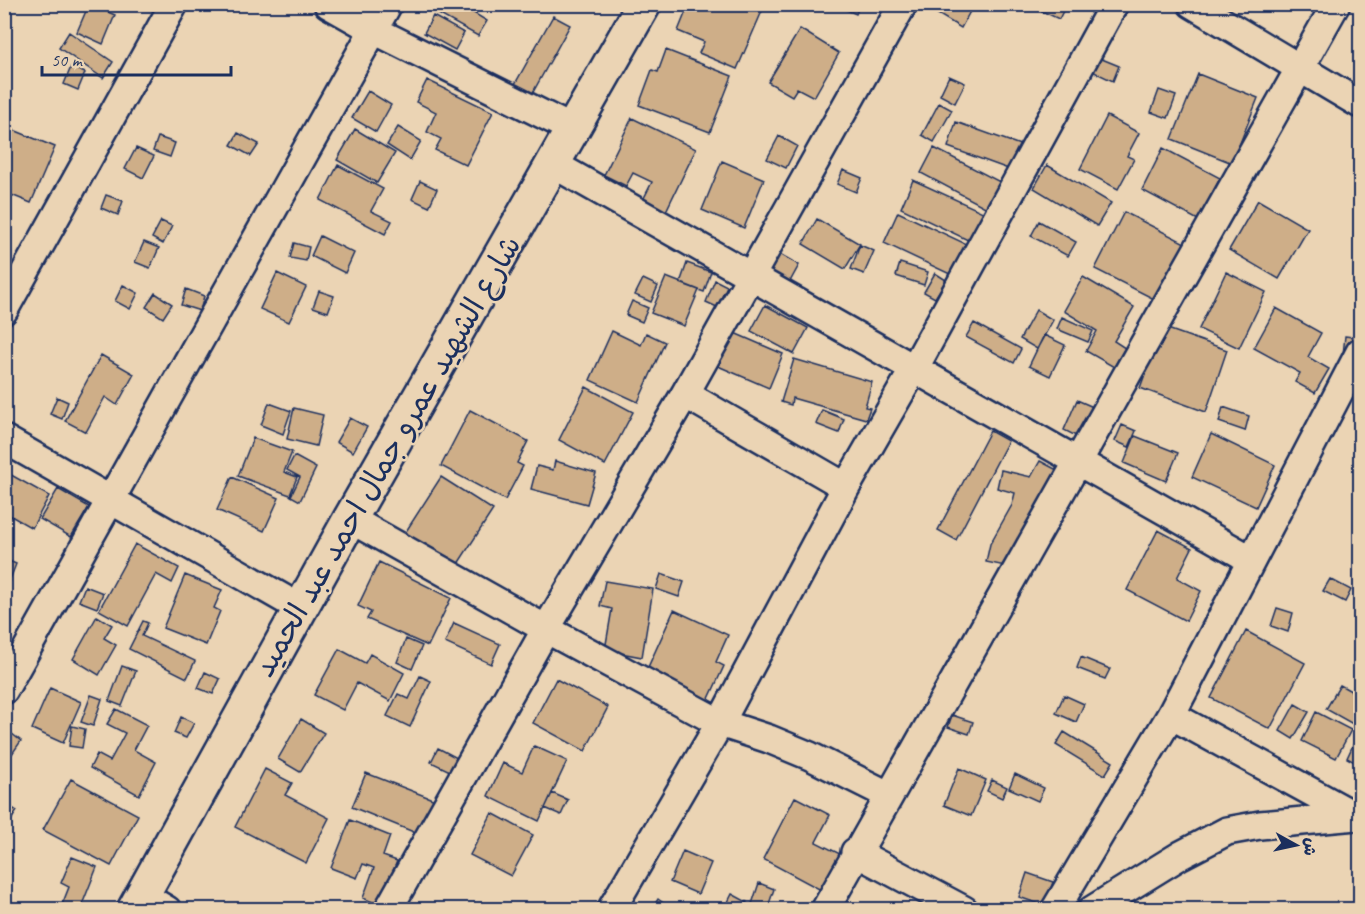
<svg xmlns="http://www.w3.org/2000/svg" width="1365" height="914" viewBox="0 0 1365 914" font-family="Caveat,'Playpen Sans Arabic',sans-serif">
<style>
.building{fill:#ceae88;stroke:#1b2f5e;stroke-width:1.5}
.lines{fill:none;stroke-linecap:round;stroke-linejoin:round}
.minor-casing{stroke:#1b2f5e;stroke-width:32}
.tertiary-casing{stroke:#1b2f5e;stroke-width:38}
.minor{stroke:#ebd4b4;stroke-width:27}
.tertiary{stroke:#ebd4b4;stroke-width:33}
.labels{text-anchor:middle;dominant-baseline:central;stroke-width:5;stroke-linejoin:round;paint-order:stroke}
.street-label{font-size:30px;fill:#1b2f5e;stroke:#ebd4b4}
</style>
<rect width="100%" height="100%" fill="#ebd4b4"/>
<filter id="ink" filterUnits="userSpaceOnUse"><feTurbulence type="fractalNoise" baseFrequency=".0167" numOctaves="2"/><feDisplacementMap in="SourceGraphic" scale="12" xChannelSelector="R" yChannelSelector="G"/><feConvolveMatrix kernelMatrix="1 2 1 2 8 2 1 2 1" color-interpolation-filters="sRGB"/></filter>
<g filter="url(#ink)">
<path class="building" d="M89 4 115 15 103 44 77 32Z
M433 4H459L487 21 478 36 431 10Z
M463 4H481L477 12Z
M540 4H554L551 10Z
M689 4H752L763 9 737 69 699 53 704 42 678 31Z
M833 4H860L856 14Z
M921 4H974L961 28Z
M1040 4H1060L1065 7 1059 19 1037 9Z
M433 16 464 33 455 50 424 33Z
M553 16 570 25 532 94 515 84Z
M800 29 839 53 814 97 797 88 792 96 768 82Z
M69 32 113 62 103 78 59 48Z
M666 50 732 76 710 132 639 105 652 70 658 72Z
M1097 57 1119 66 1113 81 1090 70Z
M71 67 85 73 78 90 64 84Z
M1198 74 1258 98 1232 163 1172 139Z
M949 76 965 83 955 103 940 95Z
M427 80 493 112 466 165 435 150 441 139 427 132 436 112 416 102Z
M1159 90 1176 96 1168 118 1151 112Z
M368 91 391 105 376 132 352 118Z
M939 103 952 110 934 142 922 135Z
M1107 116 1139 133 1127 156 1134 159 1118 189 1080 169Z
M632 118 696 149 666 211 643 200 652 182 633 173 626 186 604 175Z
M956 122 1020 145 1011 170 948 147Z
M4 126 55 147 31 203 4 192Z
M398 127 421 141 410 160 387 145Z
M355 129 395 153 377 183 337 160Z
M238 133 259 144 251 156 231 145Z
M779 136 797 146 786 168 767 159Z
M158 137 175 143 170 157 153 151Z
M136 148 154 156 143 178 125 169Z
M934 148 1000 182 987 208 921 173Z
M1163 148 1220 178 1198 220 1142 190Z
M722 161 764 179 744 228 702 210Z
M338 165 383 189 371 211 392 221 385 234 320 200Z
M1047 165 1111 203 1097 226 1034 188Z
M843 170 862 178 856 192 837 184Z
M913 180 985 213 972 242 901 208Z
M420 181 437 189 429 207 412 199Z
M106 195 123 201 118 215 101 208Z
M1258 200 1308 229 1279 279 1229 250Z
M898 212 966 244 952 275 884 243Z
M1124 212 1185 243 1156 300 1095 269Z
M817 219 860 244 845 269 803 244Z
M161 221 172 226 163 244 152 238Z
M1039 221 1076 242 1068 256 1031 236Z
M320 236 354 253 345 273 311 256Z
M144 242 159 248 150 268 135 262Z
M294 243 309 247 306 261 290 258Z
M860 245 874 251 864 274 851 269Z
M778 253 799 265 787 287 766 276Z
M687 263 711 272 704 292 680 283Z
M900 263 928 272 924 285 896 276Z
M1226 272 1266 292 1239 348 1199 329Z
M277 273 306 287 289 322 260 309Z
M935 273 946 280 935 298 924 292Z
M666 277 699 290 684 326 651 313Z
M1083 277 1134 307 1114 341 1125 348 1114 367 1086 351 1097 331 1064 311Z
M643 279 658 286 651 302 635 295Z
M715 280 727 286 717 307 706 302Z
M123 285 138 293 130 309 115 301Z
M186 289 204 296 200 311 181 305Z
M319 291 334 296 328 312 313 307Z
M155 293 172 304 163 318 146 307Z
M632 301 648 308 642 322 626 315Z
M765 305 808 328 794 354 751 331Z
M1276 308 1321 333 1308 357 1329 369 1315 393 1295 382 1300 373 1254 348Z
M1036 310 1053 320 1037 349 1020 339Z
M1062 317 1093 331 1088 342 1057 329Z
M974 323 1021 349 1014 363 966 337Z
M1162 327 1227 350 1206 412 1140 388Z
M612 331 641 345 646 333 665 342 638 402 590 380Z
M732 332 783 354 769 388 718 366Z
M1044 335 1065 345 1050 376 1029 366Z
M1345 336 1360 338 1356 367 1342 364Z
M101 355 134 374 117 405 105 397 86 432 65 421Z
M794 359 872 382 865 407 870 408 866 419 792 398 791 405 781 402Z
M586 387 633 412 605 465 559 440Z
M57 397 68 402 62 419 50 414Z
M1077 400 1093 407 1080 438 1064 430Z
M269 403 291 411 283 434 261 425Z
M1223 407 1249 416 1245 431 1219 422Z
M294 408 323 415 316 446 287 439Z
M470 410 528 441 517 463 523 466 505 500 441 466Z
M822 410 844 419 839 433 816 424Z
M350 418 367 427 353 452 336 442Z
M1122 425 1136 431 1129 447 1115 441Z
M990 431 1008 441 956 540 938 530Z
M1211 434 1275 465 1256 507 1192 477Z
M1135 436 1178 453 1166 481 1124 463Z
M253 438 292 452 284 472 297 477 290 495 238 476Z
M294 456 316 468 300 501 291 496 300 477 287 470Z
M555 461 596 473 587 504 531 489 537 466 553 470Z
M1040 461 1057 470 1005 566 986 562 990 544 1012 505 1015 493 997 488 1001 470 1031 477Z
M4 471 49 496 32 528 4 512Z
M232 477 279 498 264 531 217 510Z
M441 477 493 510 454 570 403 536Z
M58 489 89 507 71 537 40 519Z
M1158 530 1192 548 1177 578 1201 591 1186 621 1127 590Z
M135 544 179 568 172 583 156 574 128 626 99 610Z
M4 559 16 564 4 595Z
M379 562 451 598 428 646 367 619 371 612 358 606Z
M661 574 684 582 679 597 656 589Z
M185 575 222 590 214 608 220 611 206 645 163 628Z
M1330 579 1351 590 1345 602 1323 591Z
M605 581 653 589 642 657 605 650 612 609 600 606Z
M85 586 103 593 97 608 79 601Z
M1277 608 1293 613 1288 632 1271 626Z
M674 610 728 635 716 662 724 666 706 705 644 676Z
M97 616 112 625 104 638 116 645 99 675 73 659Z
M143 621 148 623 142 636 195 661 187 678 129 649Z
M454 623 500 644 491 664 445 643Z
M1246 631 1305 663 1270 729 1211 698Z
M406 639 422 646 412 669 397 662Z
M339 649 365 663 370 654 404 673 390 701 357 683 343 710 314 695Z
M1081 657 1110 669 1105 679 1077 668Z
M122 666 136 671 122 706 109 701Z
M205 672 220 679 213 694 198 688Z
M420 676 431 681 410 727 387 716 398 694 409 699Z
M556 679 608 707 585 751 533 723Z
M1340 685 1360 696V728L1326 709Z
M50 688 81 702 63 743 32 729Z
M91 695 102 699 93 726 81 722Z
M1064 695 1084 704 1076 722 1056 713Z
M1295 704 1309 712 1293 739 1280 731Z
M116 709 147 725 134 750 156 762 139 795 90 768 97 754 110 761 125 733 107 724Z
M1316 712 1351 730 1336 758 1302 741Z
M952 715 973 722 969 734 948 727Z
M181 717 194 723 186 738 174 733Z
M301 719 324 733 300 772 278 759Z
M72 726 85 729 82 748 69 746Z
M7 730 21 741 5 764 4 734Z
M1360 730V765L1347 758Z
M1064 732 1113 762 1105 775 1056 745Z
M534 746 567 761 539 821 488 796 503 763 522 772Z
M438 748 461 760 454 773 431 762Z
M959 768 986 780 971 816 944 805Z
M265 769 292 783 285 795 329 818 306 863 235 827Z
M366 773 435 800 421 835 352 807Z
M1015 774 1044 788 1038 801 1009 788Z
M71 779 138 815 111 866 43 830Z
M992 780 1007 787 1002 798 987 791Z
M552 793 568 800 561 815 545 808Z
M795 797 830 815 816 842 840 854 821 890 763 859Z
M4 803 17 811 4 831Z
M492 813 533 835 511 876 470 855Z
M350 820 390 836 383 856 397 861 380 905 363 898 374 868 363 864 357 878 331 868Z
M683 851 711 863 698 894 670 882Z
M72 857 97 867 80 910H60L69 887 61 883Z
M1027 873 1053 882 1045 906 1019 897Z
M759 883 774 889 768 907 776 910H750Z
M732 894 747 902 743 910H724Z
M658 899 673 910H651Z"/>
<g class="lines">
<defs>
<path id="minor" d="M328 4 374 30 572 129
M1192 4 1360 104
M553 164 1250 559
M4 310 174 4
M685 394 846 487
M4 439 300 608
M350 519 546 629 720 723 769 739 810 756 888 795
M4 690 388 4
M1171 715 1357 817
M855 852 964 910
M142 895 167 910
M388 910 546 629 685 394 903 4
M611 910 720 723 846 487 914 369 1114 4
M825 910 1336 4
M1055 910 1171 715 1360 352
M1092 910 1181 855 1227 831 1260 825 1356 816"/>
<path id="tertiary" d="M134 910 350 519 644 4"/>
</defs>
<use href="#minor" class="minor-casing"/>
<use href="#tertiary" class="tertiary-casing"/>
<use href="#minor" class="minor"/>
<use href="#tertiary" class="tertiary"/>
</g>
</g>
<g class="labels">
<g class="street-label">
<text transform="translate(387 456) rotate(-60)">شارع الشهيد عمرو جمال احمد عبد الحميد</text>
</g>
</g>
<rect width="1365" height="914" fill="none" stroke="#ebd4b4" stroke-width="24"/>
<rect x="12" y="12" width="1341" height="890" fill="none" stroke="#1b2f5e" stroke-width="2" filter="url(#ink)"/>
<g transform="translate(1296 845) rotate(98)" stroke="#ebd4b4" stroke-width="4.5" paint-order="stroke">
<path d="M0-4.5L10 22L0 15L-10 22Z" fill="#1b2f5e"/>
<text y="-9" font-size="16" font-weight="bold" text-anchor="middle" fill="#1b2f5e">ش</text>
</g>
<path d="M42 66v9h189v-9" fill="none" stroke="#1b2f5e" stroke-width="3"/>
<text x="51" y="66" font-size="18" fill="#1b2f5e" stroke="#ebd4b4" stroke-width="4.5" paint-order="stroke">50 m</text>
</svg>
